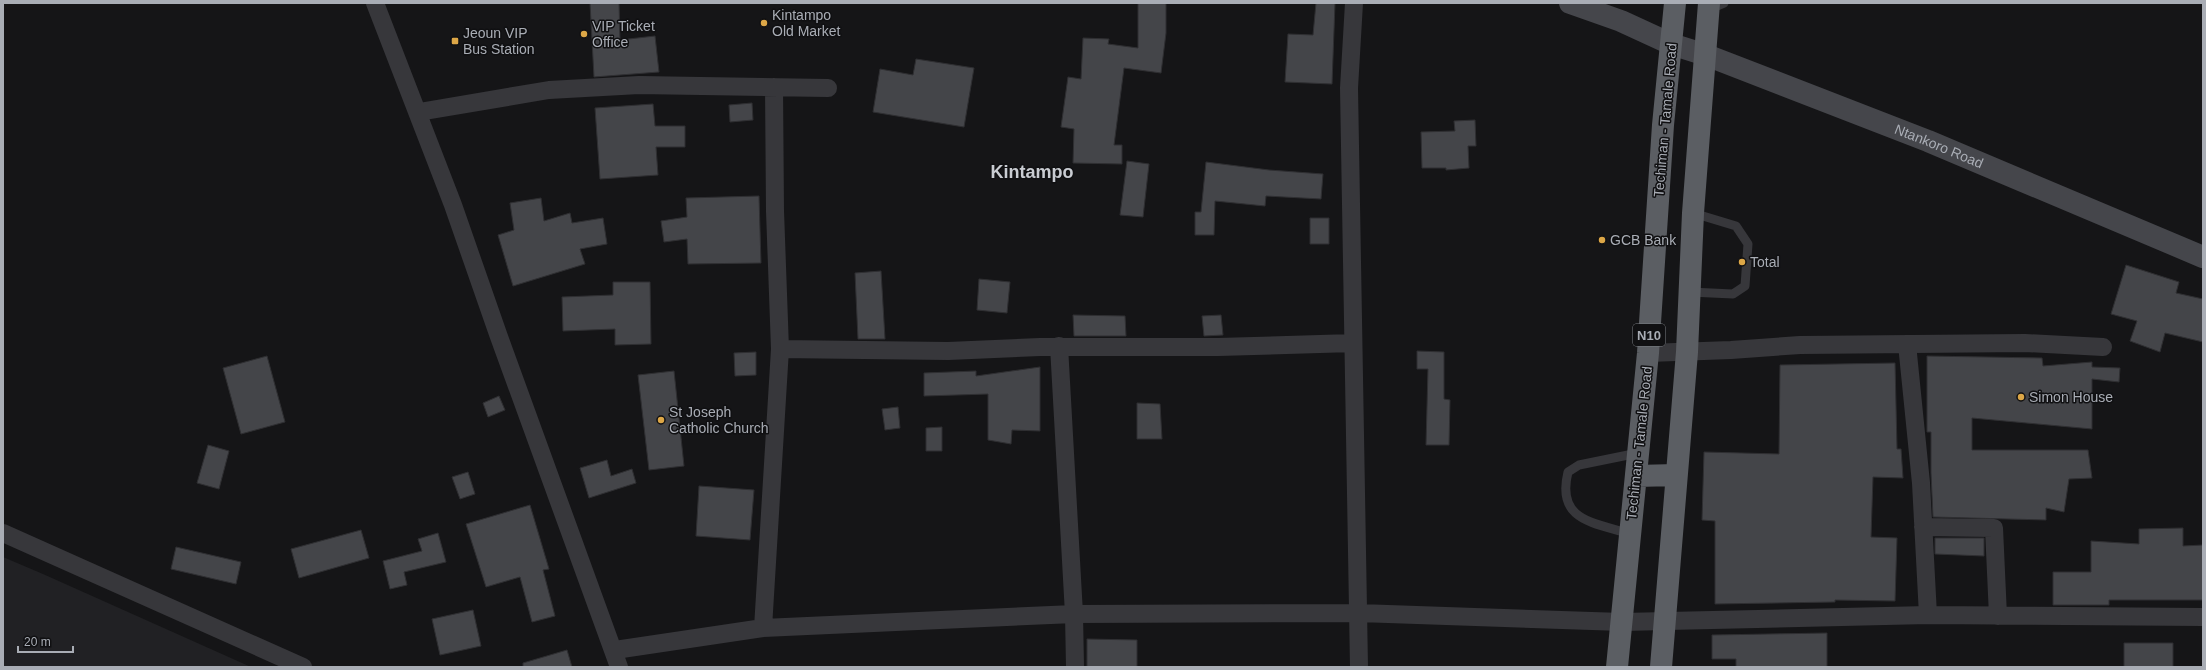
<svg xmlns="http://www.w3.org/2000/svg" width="2206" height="670" viewBox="0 0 2206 670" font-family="Helvetica,sans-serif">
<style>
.built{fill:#212124}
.building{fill:#444549;stroke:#2f2f32}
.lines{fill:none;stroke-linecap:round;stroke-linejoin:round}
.service{stroke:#37373b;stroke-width:9}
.minor{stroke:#37373b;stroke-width:18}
.secondary{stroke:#45464b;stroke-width:22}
.trunk{stroke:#5b5e63;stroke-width:22}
.poi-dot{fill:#dda747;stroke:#101012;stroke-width:1.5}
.labels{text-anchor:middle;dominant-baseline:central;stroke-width:3;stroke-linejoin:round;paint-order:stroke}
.shield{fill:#101012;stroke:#7b7e84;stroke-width:1}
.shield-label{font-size:13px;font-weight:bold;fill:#a9adb5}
.poi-label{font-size:14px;fill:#a9adb5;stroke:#101012;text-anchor:start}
.street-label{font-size:14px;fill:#a9adb5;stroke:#101012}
.district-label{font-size:18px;font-weight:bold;fill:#c9ccd2;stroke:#101012}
</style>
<rect width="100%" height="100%" fill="#151517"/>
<path class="built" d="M3 557 43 574 251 667H3Z"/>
<path class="building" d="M590 3H619L620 40 655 36 659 72 594 77Z
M1138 3H1166V33L1161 73 1124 68 1114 145H1122V164L1073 163 1074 129 1061 127 1068 77 1081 79 1083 38 1109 39 1108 44 1138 48Z
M1316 3H1335L1332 84 1285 82 1288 34 1313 35Z
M916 59 974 68 964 127 873 112 880 69 913 75Z
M752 103 753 120 730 122 729 105Z
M653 104 655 126H685V147H656L658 175 600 179 595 108Z
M1475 120 1476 146H1468L1469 168 1446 170V168H1422L1421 132 1455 131 1454 121Z
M1127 161 1149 164 1143 217 1120 215Z
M1206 162 1269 170 1323 174 1321 199 1266 196 1265 206 1215 201 1214 235H1195V212H1201Z
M759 196 761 263 688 264 687 239 664 242 661 221 687 217 686 198Z
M541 198 544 221 570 213 572 223 603 218 607 244 580 249 585 264 513 286 498 235 514 230 510 203Z
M1310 218H1329V244H1310Z
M2126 265 2179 282 2176 293 2203 299V342L2165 333 2160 352 2130 341 2137 321 2111 314Z
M881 271 885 339H858L855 273Z
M979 279 1010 282 1007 313 977 310Z
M613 282H650L651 344 615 345V329L563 331 562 297 613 295Z
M1073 315 1125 316 1126 336H1074Z
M1221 315 1223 335 1204 336 1202 316Z
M1417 351 1444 352V399L1450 400 1449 445H1426L1428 369H1417Z
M756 352V375L735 376 734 353Z
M267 356 285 422 241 434 223 368Z
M1927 356 2042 358 2043 366 2092 362V367L2120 368 2119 382 2092 379V429L1972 418V450H2088L2092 478 2069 479 2064 512 2046 508V520L1933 517 1931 473V432H1927Z
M1895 363 1897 449H1901L1903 478 1873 477 1871 537 1897 538 1895 601 1835 600V602L1715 604V521L1702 520 1704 452 1779 454 1780 365Z
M1040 367V431L1012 430 1011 444 988 440V394L924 396V373L976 371V376Z
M674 371 684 466 649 470 638 375Z
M499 396 505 410 488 417 483 403Z
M1137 403 1160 404 1162 439H1137Z
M898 407 900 428 885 430 882 409Z
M942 427V451H926V428Z
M208 445 229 451 219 489 197 483Z
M607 460 611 476 632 469 636 483 589 498 580 468Z
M468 472 475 494 460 499 452 477Z
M699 486 754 490 750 540 696 536Z
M530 505 549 569 543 570 555 616 532 622 520 577 486 587 466 524Z
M2183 528V546L2203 545V600H2109V605H2053V572H2091V541L2139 544V529Z
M361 530 369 558 299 578 291 549Z
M438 533 446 562 404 572 407 585 390 589 383 561 422 551 418 539Z
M1935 538H1984V556L1935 554Z
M176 547 241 562 236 584 171 569Z
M473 610 481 646 440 655 432 619Z
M1827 633V667H1736V659H1712V635Z
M1087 639 1137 640V667H1087Z
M2124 643H2173V667H2124Z
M567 650 572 667H523V663Z"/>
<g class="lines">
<path class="service" d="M1710 9 1724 3
M1690 292 1733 294 1745 286 1748 244 1736 226 1693 213
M1630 534C1593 522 1556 521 1568 472L1579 465 1638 453"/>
<path class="minor" d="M375 3 453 205 498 334 619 667
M1354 3 1349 88 1359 667
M419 112 549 90 639 85 828 88
M1907 344 1921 483 1928 615
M1059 346 1074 614 1075 667
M780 349 948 351 1040 347H1218L1353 343
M1648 353 1731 350 1800 345 2025 343 2103 347
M1923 527 1994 528 1998 616
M3 533 303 667
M763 628 780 349 775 211 774 87
M615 650 763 628 1074 614 1359 613 1622 622 1928 615 2203 617"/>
<path class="secondary" id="s1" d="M1570 3 1621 21 1671 44 1706 55 1928 141 2203 257"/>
<path class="trunk" d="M1636 476 1676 475
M1617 667 1648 353 1663 125 1675 3
M1661 667 1687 352 1693 213 1709 3"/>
</g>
<g class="poi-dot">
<circle cx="764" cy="23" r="4"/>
<circle cx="584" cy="34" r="4"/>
<rect x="451" y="37" width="8" height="8" rx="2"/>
<circle cx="1602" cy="240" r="4"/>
<circle cx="1742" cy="262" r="4"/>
<circle cx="2021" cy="397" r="4"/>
<circle cx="661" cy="420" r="4"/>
</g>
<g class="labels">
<rect class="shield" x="1633" y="324" width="32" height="22" rx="3"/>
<g class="shield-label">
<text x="1649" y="335">N10</text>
</g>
<g class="poi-label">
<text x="772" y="15">Kintampo<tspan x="772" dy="16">Old Market</tspan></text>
<text x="592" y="26">VIP Ticket<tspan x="592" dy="16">Office</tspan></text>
<text x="463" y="33">Jeoun VIP<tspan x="463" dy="16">Bus Station</tspan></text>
<text x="1610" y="240">GCB Bank</text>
<text x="1750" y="262">Total</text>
<text x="2029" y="397">Simon House</text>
<text x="669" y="412">St Joseph<tspan x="669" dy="16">Catholic Church</tspan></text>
</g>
<g class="street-label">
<text transform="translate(1665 120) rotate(-85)">Techiman - Tamale Road</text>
<text stroke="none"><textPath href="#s1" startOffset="396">Ntankoro Road</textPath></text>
<text transform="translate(1639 443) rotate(-84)">Techiman - Tamale Road</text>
</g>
<g class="district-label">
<text x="1032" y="172">Kintampo</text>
</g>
</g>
<rect width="2206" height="670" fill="none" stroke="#a9adb5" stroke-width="8"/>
<path d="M18 646v6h55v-6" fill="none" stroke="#a9adb5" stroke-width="2"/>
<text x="24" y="646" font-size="12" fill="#a9adb5" stroke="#101012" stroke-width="3" paint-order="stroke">20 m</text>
</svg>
